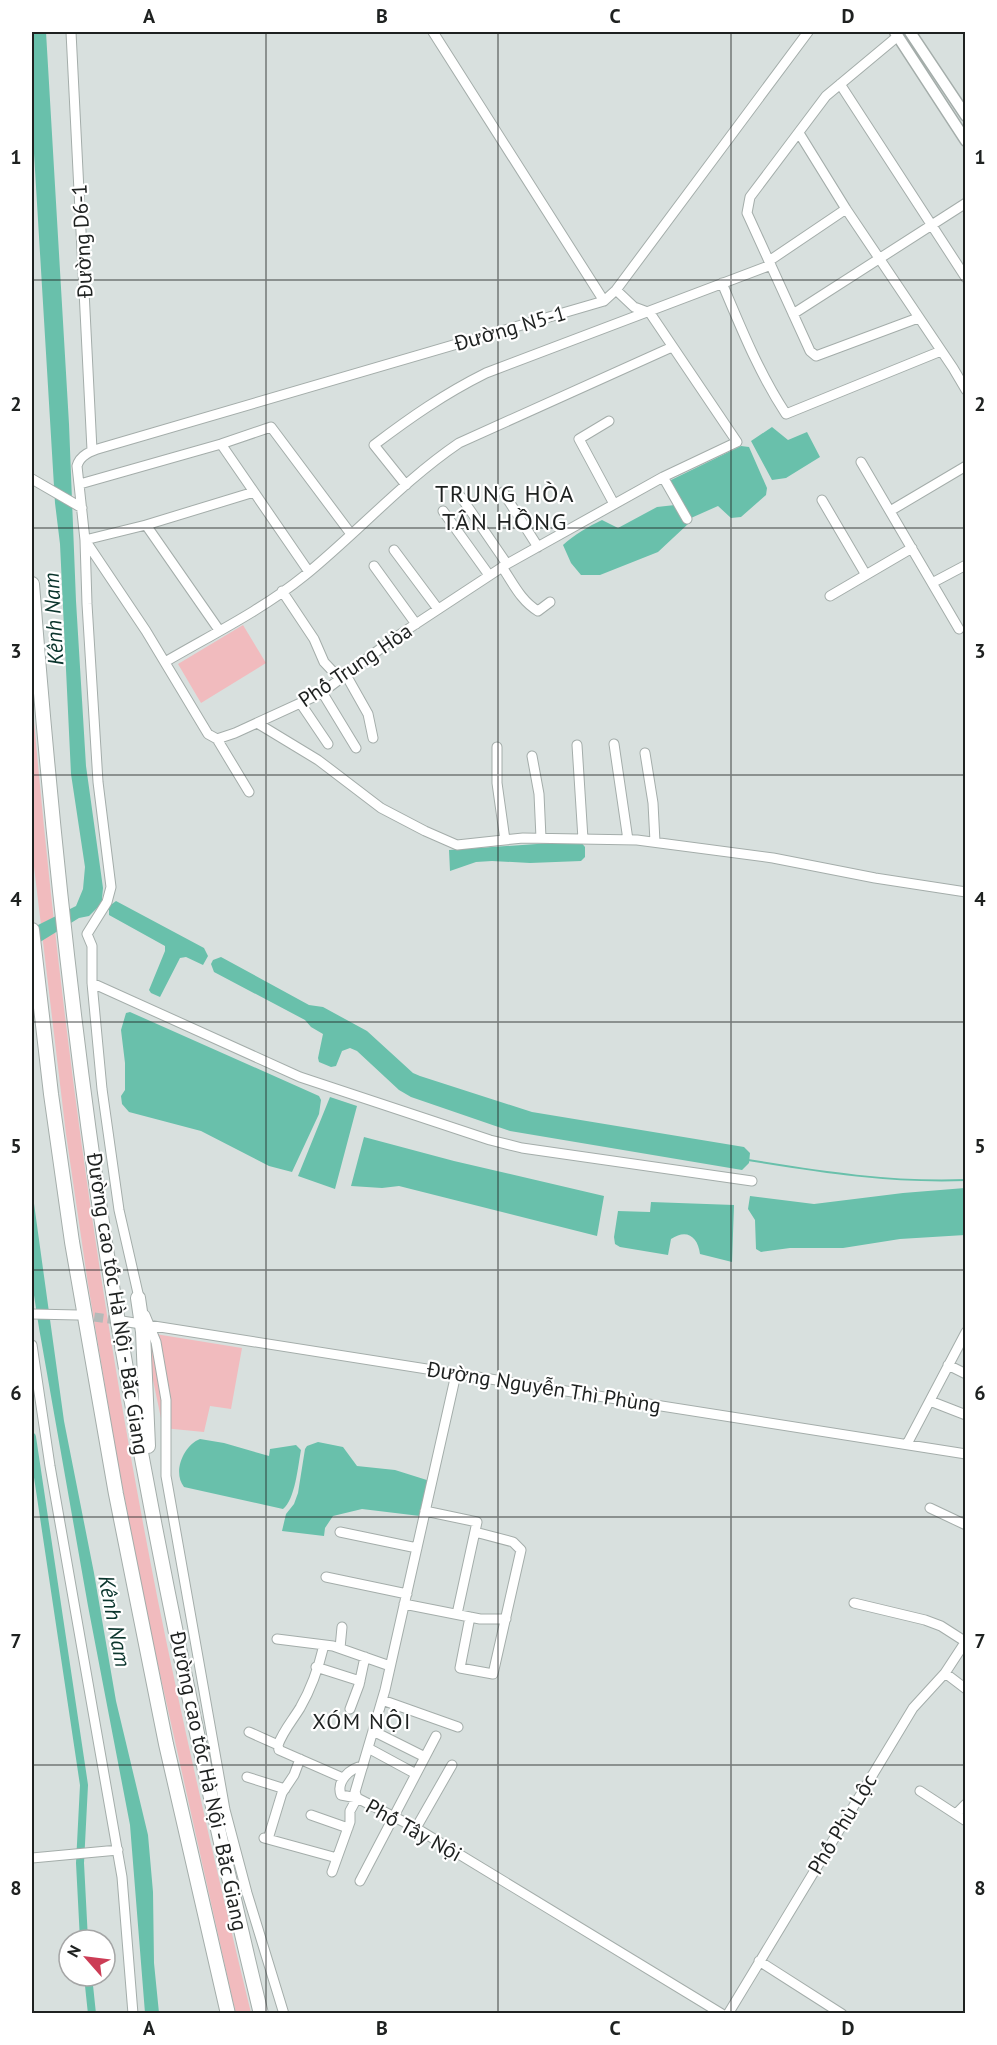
<svg xmlns="http://www.w3.org/2000/svg" width="997" height="2045" viewBox="0 0 997 2045" font-family="'PT Sans',sans-serif">
<style>
.green{fill:#f1bbbe}
.water{fill:#69c0ab}
.lines{fill:none;stroke-linecap:round;stroke-linejoin:round}
.stream{stroke:#69c0ab;stroke-width:2}
.canal{stroke:#69c0ab;stroke-width:8}
.minor-tunnel{stroke:#b3bab8;stroke-width:9;stroke-dasharray:9 4.5;stroke-linecap:butt}
.minor-casing{stroke:#a4adaa;stroke-width:11}
.major-casing{stroke:#a4adaa;stroke-width:13}
.highway-casing{stroke:#a4adaa;stroke-width:16}
.minor{stroke:#fff;stroke-width:9}
.major{stroke:#fff;stroke-width:10}
.highway{stroke:#fff;stroke-width:14}
.grid{fill:none;stroke:#1e2120;stroke-width:1.5;stroke-opacity:0.55}
.labels{text-anchor:middle;dominant-baseline:central;stroke-width:4.5;stroke-linejoin:round;paint-order:stroke}
.street-label{font-size:21px;fill:#1e2120;stroke:#fff}
.water-label{font-size:22px;font-style:italic;fill:#0b352d;stroke:#fff}
.neighbourhood-label{font-size:22px;letter-spacing:1.5px;fill:#1e2120;stroke:#fff}
.quarter-label{font-size:24px;letter-spacing:1.5px;fill:#1e2120;stroke:#fff}
.neatline{fill:none;stroke:#1e2120;stroke-width:2}
.grid-label{font-size:20px;text-anchor:middle;font-weight:bold;fill:#1e2120}
</style>
<rect width="100%" height="100%" fill="#d8e0de"/>
<path class="green" d="M243 625 266 663 201 703 178 664Z
M32 698C58 1001 99 1303 158 1601 186 1739 218 1877 251 2013H236L232 1997 150 1629 117 1458 88 1284 66 1134 32 850Z
M143 1332 242 1348 231 1409 210 1406 204 1432 163 1428Z"/>
<path class="water" d="M32 32H46L69 424 76 601 86 766 103 888 102 899 112 904 116 901 204 948 208 956 203 965 186 957 180 958 160 997 151 993 149 990 165 951V946L109 915V910L99 906 89 916 79 918 32 947V928L76 906 83 889 85 867 71 774 60 544 55 503 32 120Z
M772 427 788 440 807 432 820 457 786 478 772 480 751 441Z
M741 446 749 447 767 488 766 495 741 517 731 518 718 506 691 518 669 481Z
M675 505 688 524 658 552 600 575H581L571 563 563 545C574 535 589 526 602 520L618 528 657 507Z
M580 841 585 847V857L581 861 530 863 492 861 476 862 450 871 449 850Z
M221 957 309 1005 323 1007 367 1031 413 1073 420 1076 532 1112 744 1147 750 1153 749 1163 742 1170 510 1131 411 1097 399 1090 357 1051 350 1048 342 1051 336 1066 331 1067 319 1062 318 1058 323 1034 311 1027 305 1020 214 972 211 964 213 960Z
M130 1012 319 1096 321 1100 319 1114 292 1172 269 1166 201 1131 129 1112 122 1104 121 1096 125 1090V1063L121 1030 126 1013Z
M330 1097 357 1106 335 1189 298 1176Z
M364 1137 454 1161 604 1196 597 1236 399 1186 382 1188 351 1186Z
M965 1188V1235L900 1239 843 1248H790L761 1252 756 1249 755 1220 748 1209 750 1196 814 1204 903 1193Z
M32 1189 64 1421 94 1573 116 1701 148 1835 153 1892 154 1963 159 2013H145L130 1825 88 1606 39 1328 32 1282Z
M651 1202 734 1205 732 1262 700 1254C698 1237 687 1228 671 1239L668 1255 620 1247 615 1244 614 1237 618 1211 650 1212Z
M200 1439 224 1443 269 1456 270 1449 296 1445 301 1450C298 1466 295 1500 283 1509L184 1487C172 1472 184 1445 200 1439Z
M318 1442 343 1447 357 1466 395 1470 430 1481 420 1516 362 1509 333 1516 325 1528 324 1536 282 1531 286 1514 294 1504 298 1493 305 1449 307 1446Z"/>
<g class="lines">
<path class="stream" d="M748 1160C821 1172 892 1183 966 1180"/>
<path class="canal" d="M32 1437 84 1785 80 1863 84 1940
M88 1976 92 2014"/>
<path class="minor-tunnel" d="M81 1315 122 1321"/>
<defs>
<path id="minor" d="M71 32 92 450
M433 32 604 301
M898 36 826 96 750 197 747 213 810 351 816 356 918 318
M840 84 966 278
M799 133 846 209 953 368 966 390
M769 261 846 209
M722 283C741 328 759 373 786 414L941 351
M616 290 634 307 650 313 737 442 663 477 507 564 396 637 320 694 235 733 217 739 208 734 146 631 85 540 77 466C80 455 91 451 101 448L604 301 616 290 808 32
M793 314 966 203
M609 421 579 439 614 504
M221 444 309 572
M861 462 959 629
M663 477 687 519
M32 479 82 508
M80 484 221 444 271 427 351 534
M406 485 374 445C411 417 444 394 486 373L771 265
M503 492 538 547
M461 497 507 564
M822 500 866 575
M443 511 489 575
M890 511 966 466
M146 525 219 630
M85 540 87 604 98 782 111 887 107 902 87 934 92 946V983L102 1089 119 1210 140 1302
M85 540 146 525 254 492
M394 550 438 609
M374 566 416 624
M502 567C513 583 521 601 538 611L550 602
M932 583 966 565
M282 591 314 639 324 662 340 679
M830 596 912 548
M165 662C211 635 262 610 304 576 357 533 403 481 459 443L672 347
M346 675 368 714 373 738
M322 692 356 748
M301 704 328 744
M257 723 318 760 381 808 425 831 457 845 523 838 637 840 773 858 875 878 966 892
M217 739 249 792
M614 744 628 840
M577 745 583 839
M497 747V783L505 840
M645 753 653 803 655 842
M532 756 539 794 541 838
M92 983 300 1077 490 1140 522 1148 752 1181
M32 1314 78 1315
M145 1315 156 1342 166 1400V1476L225 1810 247 1893 284 2014
M122 1321 966 1454
M32 1345 50 1466 122 1877 133 2014
M948 1365 966 1374
M456 1374 385 1690 355 1792 357 1798 416 1828 722 2014
M930 1401 966 1415
M907 1444 966 1332
M930 1508 966 1525
M425 1511 477 1522 457 1614
M340 1532 417 1548
M326 1577 407 1594
M854 1603 925 1620 941 1626 966 1642
M404 1604 480 1619H506
M470 1617 460 1668 493 1674 521 1550 513 1542 475 1532
M277 1639 333 1646 390 1666
M340 1648 342 1627
M316 1667 360 1681
M945 1673 966 1689
M382 1700 458 1727
M350 1709 359 1685 365 1657
M373 1731 425 1757
M249 1732 278 1745 279 1750 343 1778
M278 1745C283 1731 292 1721 300 1708 311 1689 319 1666 324 1645
M368 1748 416 1774
M247 1777 285 1789
M920 1791 966 1821
M956 1814 966 1804
M311 1815 348 1828
M416 1828 452 1765
M264 1838 337 1858
M268 1839 282 1793 294 1775 300 1759
M32 1858 118 1850
M332 1872 350 1822V1811L357 1798 341 1795C336 1781 350 1768 363 1766
M360 1881 436 1736
M759 1961 842 2014
M728 2014 913 1708 945 1673 966 1641"/>
<path id="major" d="M895 32 966 141
M910 32 966 116"/>
<path id="highway" d="M32 584C49 802 71 1020 104 1236 145 1497 199 1757 261 2014
M32 930 51 1094 72 1242 116 1494 166 1744 228 2014
M138 1298 143 1332 148 1446"/>
</defs>
<use href="#minor" class="minor-casing"/>
<use href="#major" class="major-casing"/>
<use href="#highway" class="highway-casing"/>
<use href="#minor" class="minor"/>
<use href="#major" class="major"/>
<use href="#highway" class="highway"/>
</g>
<path class="grid" d="M266 32V2014M498 32V2014M731 32V2014M32 280H966M32 528H966M32 775H966M32 1022H966M32 1270H966M32 1517H966M32 1765H966"/>
<g class="labels">
<g class="street-label">
<text transform="translate(82 241) rotate(-93)">Đường D6-1</text>
<text transform="translate(510 328) rotate(-16)">Đường N5-1</text>
<text transform="translate(355 665) rotate(-34)">Phố Trung Hòa</text>
<text transform="translate(118 1304) rotate(81)">Đường cao tốc Hà Nội - Bắc Giang</text>
<text transform="translate(544 1387) rotate(9)">Đường Nguyễn Thì Phùng</text>
<text transform="translate(209 1781) rotate(78)">Đường cao tốc Hà Nội - Bắc Giang</text>
<text transform="translate(842 1824) rotate(-59)">Phố Phù Lộc</text>
<text transform="translate(414 1830) rotate(29)">Phố Tây Nội</text>
</g>
<g class="water-label">
<text transform="translate(53 619) rotate(-93)">Kênh Nam</text>
<text transform="translate(115 1621) rotate(79)">Kênh Nam</text>
</g>
<g class="neighbourhood-label">
<text x="362" y="1721">XÓM NỘI</text>
</g>
<g class="quarter-label">
<text x="505" y="493">TRUNG HÒA<tspan x="505" dy="28">TÂN HỒNG</tspan></text>
</g>
</g>
<rect width="997" height="2045" fill="none" stroke="#ffffff" stroke-width="66"/>
<g transform="translate(87 1958) rotate(298)"><circle r="28" fill="#ffffff" stroke="#a5a6a6" stroke-width="1.5"/>
<path d="M0-4.5L10 22L0 15L-10 22Z" fill="#cc3c55"/>
<text y="-9" font-size="16" font-weight="bold" text-anchor="middle" fill="#1e2120">N</text>
</g>
<rect x="33" y="33" width="931" height="1979" class="neatline"/>
<g class="grid-label">
<text x="149" y="23">A</text>
<text x="382" y="23">B</text>
<text x="615" y="23">C</text>
<text x="848" y="23">D</text>
<text x="16" y="164">1</text>
<text x="980" y="164">1</text>
<text x="16" y="411">2</text>
<text x="980" y="411">2</text>
<text x="16" y="658">3</text>
<text x="980" y="658">3</text>
<text x="16" y="906">4</text>
<text x="980" y="906">4</text>
<text x="16" y="1153">5</text>
<text x="980" y="1153">5</text>
<text x="16" y="1400">6</text>
<text x="980" y="1400">6</text>
<text x="16" y="1648">7</text>
<text x="980" y="1648">7</text>
<text x="16" y="1895">8</text>
<text x="980" y="1895">8</text>
<text x="149" y="2035">A</text>
<text x="382" y="2035">B</text>
<text x="615" y="2035">C</text>
<text x="848" y="2035">D</text>
</g>
</svg>
